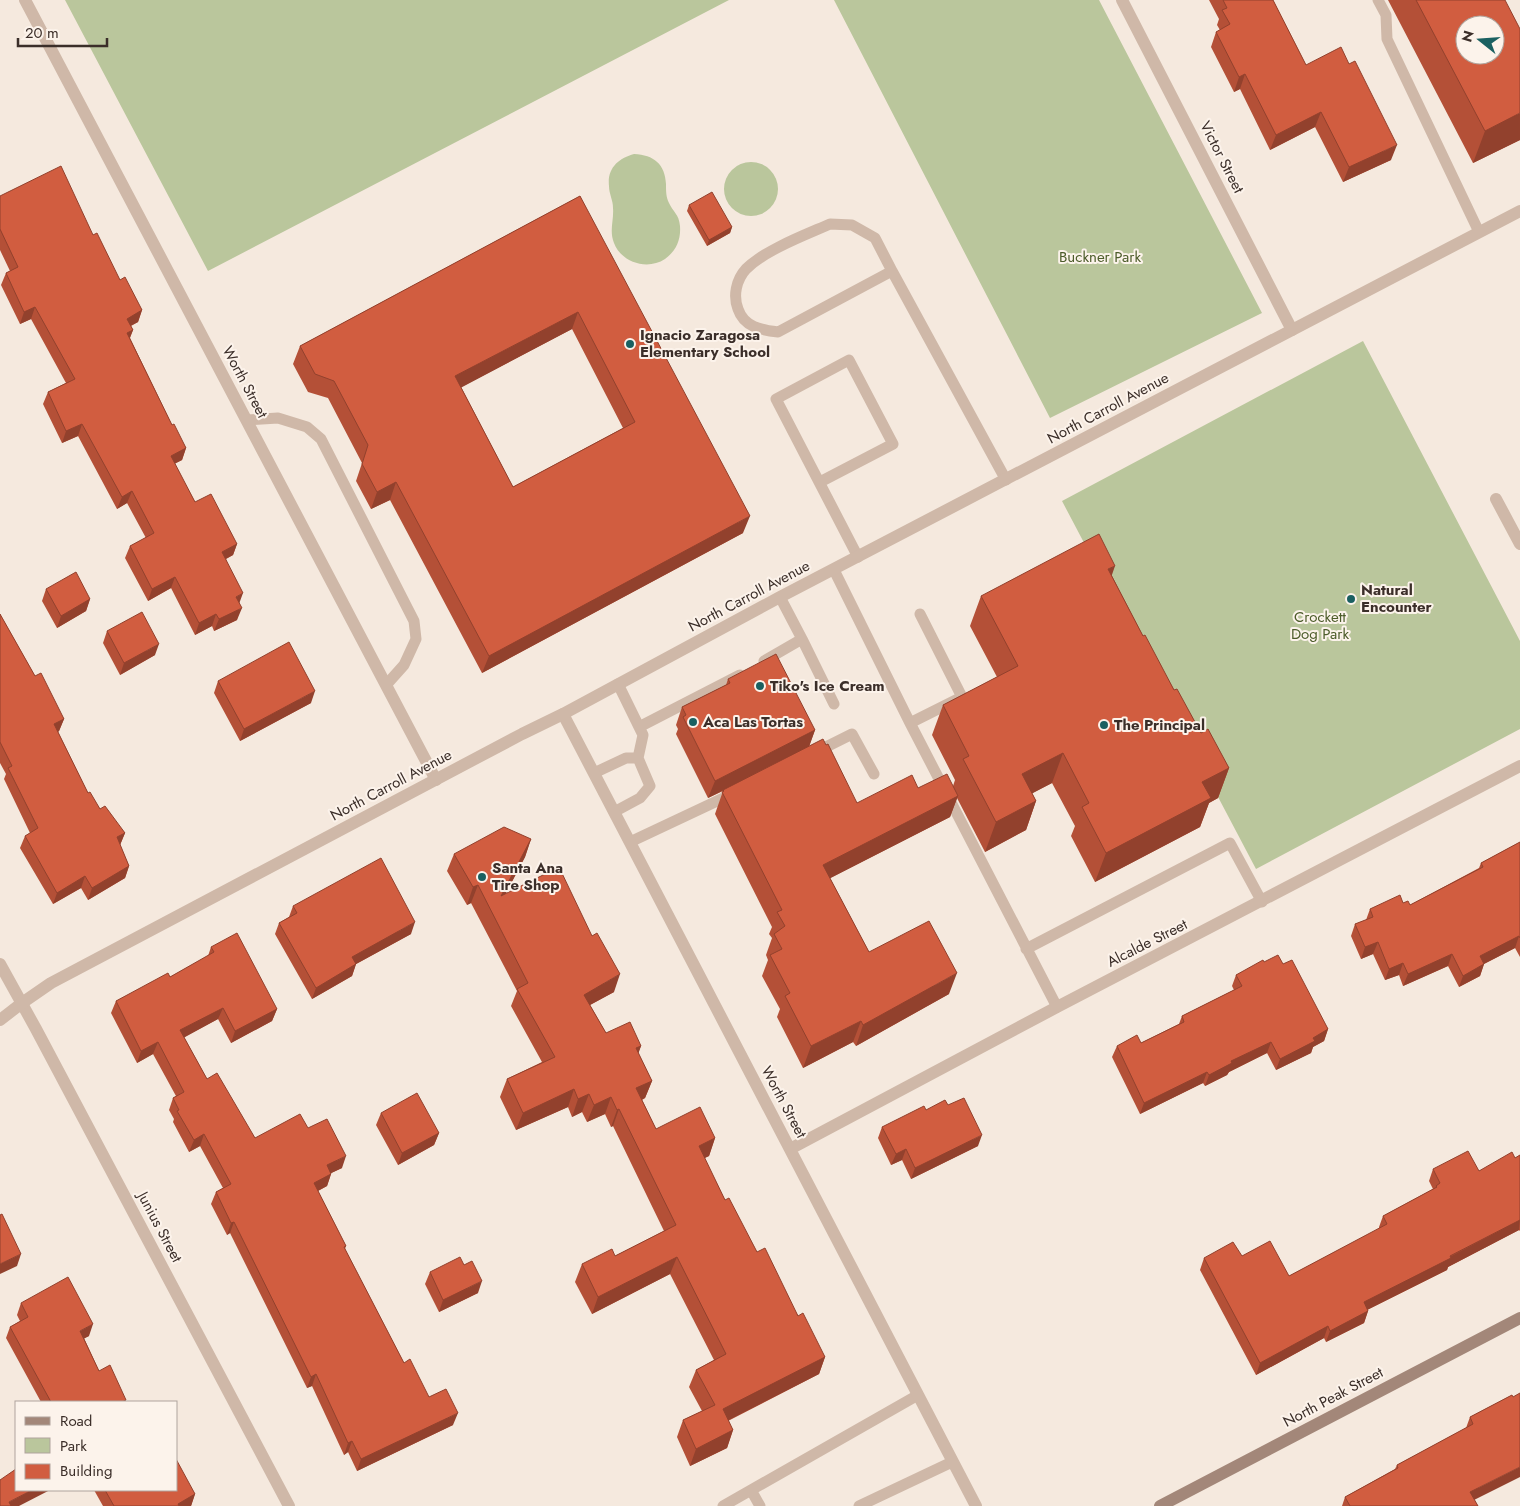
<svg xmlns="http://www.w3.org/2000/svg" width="1520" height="1506" viewBox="0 0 1520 1506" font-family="Jost,sans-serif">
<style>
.green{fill:#bac69c}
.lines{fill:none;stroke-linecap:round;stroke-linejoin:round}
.service{stroke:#cfb8a8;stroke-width:11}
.minor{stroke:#cfb8a8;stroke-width:12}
.tertiary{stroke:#cfb8a8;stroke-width:12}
.secondary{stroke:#a38779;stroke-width:12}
.wall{fill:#b45037;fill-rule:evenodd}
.shaded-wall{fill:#92412d}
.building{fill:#d15d40;stroke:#92412d;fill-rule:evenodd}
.poi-dot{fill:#1a6061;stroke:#fcf3eb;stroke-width:2}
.labels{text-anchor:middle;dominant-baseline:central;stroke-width:4;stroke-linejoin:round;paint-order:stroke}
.street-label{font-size:15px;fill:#3b2e29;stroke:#fcf3eb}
.park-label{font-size:15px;fill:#4c5c2a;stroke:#fcf3eb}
.poi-label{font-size:15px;font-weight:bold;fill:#3b2e29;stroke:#fcf3eb;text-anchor:start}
</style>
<rect width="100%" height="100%" fill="#f5e9de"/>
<path class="green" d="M65 0H729L208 271Z
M834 0H1099L1262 313 1050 418Z
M634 154C654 155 665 164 666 184 666 191 666 197 669 203 673 212 679 214 680 226 681 240 676 251 665 259 647 271 621 262 614 243 609 231 614 220 613 208 613 200 609 194 609 186 607 168 619 158 634 154Z
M724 189a27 27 0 1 1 54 0a27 27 0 1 1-54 0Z
M1363 341 1520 641V729L1256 869 1062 501Z"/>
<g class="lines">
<path class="service" d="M1378 0 1386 15 1387 39 1479 232
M830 224 852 225 875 238 892 271 778 332C761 330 744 327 738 309 733 296 736 280 746 269 765 250 805 235 830 224Z
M892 271 1006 480
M247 420 278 418 307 427 321 439 414 621 416 639 404 665 387 684
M820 482 893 444 849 360 776 399 858 557
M834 570 910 723 1057 1007
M802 639 834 704
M764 661 802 639 780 597
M618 684 643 735 638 758
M910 723 962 697 920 614
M639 727 740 675
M816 752 852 734 874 774
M594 773 626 758H638L650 786 640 798 614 812
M630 842 732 794
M1026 949 1230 843 1262 902
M751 1490 760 1506
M723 1506 918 1395
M859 1506 952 1462"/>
<path class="minor" d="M25 0 436 780
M1122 0 1292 330
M1496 499 1520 544
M563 714 976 1506
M0 964 36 1029 289 1506
M790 1149 1057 1007 1520 766"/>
<path class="tertiary" d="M0 1020 22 1003 51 983 522 734 563 714 780 597 1520 211"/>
<path class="secondary" d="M1160 1506 1520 1318"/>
</g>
<path class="wall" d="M1209 0H1273L1306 65 1391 160 1343 182 1315 127 1270 150 1240 89 1234 92 1211 47 1216 32 1220 30 1217 25 1219 19Z
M1388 0H1505L1520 140 1473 163Z
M0 196 93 235 120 280 142 310 138 322 131 326 133 330 130 338 172 425 186 448 182 460 174 464 195 502 237 544 233 555 226 559 239 603 237 620 214 631 212 626 195 635 171 588 148 601 125 558 130 546 146 538 127 503 117 509 78 436 62 443 43 404 48 392 66 383 31 319 20 324 1 285 6 273 10 271 0 250Z
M580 196 743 533 482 673 390 500 371 509 356 481 362 463 328 398 308 392 293 364 300 346ZM572 329 623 428 513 487 461 387Z
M689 205 732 227 730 233 707 246 687 211Z
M1112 576 1143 636 1174 690 1201 733 1229 768 1218 798 1209 803 1200 827 1095 882 1071 836 1075 826 1052 783 1032 793 1036 801 1026 830 985 852 957 798 950 817 830 878 869 952 949 994 856 1046 853 1042 803 1068 777 1017 780 1009 762 976 768 960 766 955 772 938 769 934 772 927 715 814 723 791 708 798 676 734 678 729 676 725 682 707 726 685 728 679 815 730 809 746 857 803 918 788 953 786 955 780 932 735 943 705 997 677 970 626 981 596Z
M46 589 90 599 86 611 57 628 42 601Z
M0 614 35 676 64 719 59 731 58 732 88 793 100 809 125 833 120 845 129 866 125 878 88 900 81 888 53 904 20 848 25 836 30 833 4 779 6 774 0 763Z
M107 631 155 655 120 675 103 643Z
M218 681 311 703 240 741 214 693Z
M531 839 525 857 505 895 614 992 590 1005 606 1033 641 1046 638 1053 652 1081 645 1098 642 1100 656 1129 715 1138 709 1156 704 1158 725 1200 757 1252 825 1357 819 1374 728 1421 733 1430 727 1448 690 1466 677 1437 683 1420 702 1411 689 1387 696 1370 714 1360 670 1274 592 1314 575 1282 582 1264 615 1256 664 1231 613 1126 611 1127 605 1114 587 1122 582 1112 572 1117 568 1107 516 1130 500 1097 507 1079 542 1062 511 1006 517 991 471 903 467 905 447 871 454 854Z
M1520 842V957L1515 948 1484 964 1480 976 1459 987 1448 966 1403 986 1399 975 1385 980 1373 954 1361 959 1351 936 1355 924 1366 920 1370 909 1403 903 1410 905 1479 868 1481 863Z
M293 906 411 934 356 964 352 976 312 999 275 934 279 923 289 917Z
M211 947 277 1009 272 1021 231 1043 218 1019 184 1037 207 1079 255 1138 308 1128 342 1168 331 1173V1174L327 1186 318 1191 346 1246 345 1249 404 1363 429 1397 453 1425 357 1471 348 1452 344 1455 312 1386 307 1388 230 1233 227 1235 211 1204 216 1192 223 1188 200 1146 189 1152 173 1122 174 1119 169 1110 173 1098 176 1096 153 1054 137 1063 111 1013 116 1001 170 977 208 956Z
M1264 962 1283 964 1328 1029 1324 1041 1313 1047 1311 1053 1276 1070 1267 1053 1229 1072 1227 1075 1205 1086 1203 1083 1140 1114 1112 1057 1117 1046 1141 1043 1179 1024 1182 1016 1234 990 1232 986 1236 975Z
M948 1105 978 1146 911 1179 902 1160 891 1165 878 1138 882 1127Z
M381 1113 439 1133 434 1145 398 1165 376 1125Z
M1520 1155V1231L1519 1230 1448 1267 1447 1270 1367 1310 1368 1311 1364 1323 1326 1342 1324 1338 1256 1375 1200 1270 1204 1258 1242 1256 1289 1276 1379 1229V1227L1383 1216 1433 1189 1429 1181 1433 1169 1479 1171 1515 1158Z
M430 1272 478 1293 439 1312 425 1284Z
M21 1303 89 1336 84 1338 99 1371 126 1402H41L6 1338 10 1327 20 1321 17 1315Z
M1512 1395 1474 1500 1478 1506H1342L1345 1497 1395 1469 1397 1465 1466 1428 1470 1417Z
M94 1490H176L195 1494 191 1506H103Z"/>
<path class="shaded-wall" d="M1245 74 1240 89 1234 92 1239 77Z
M1321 112 1315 127 1270 150 1276 135Z
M1520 113V140L1473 163 1485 131Z
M1397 145 1391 160 1343 182 1349 167Z
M732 227 730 233 707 246 709 240Z
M35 307 31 319 20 324 24 312Z
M142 310 138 322 122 330 127 319Z
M578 312 572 329 449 394 455 376Z
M133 330 128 342 127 333Z
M82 424 78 436 62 443 66 431Z
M186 448 182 460 166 468 171 456Z
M396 482 390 500 371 509 377 492Z
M132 491 127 503 117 509 122 497Z
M750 516 743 533 482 673 489 656Z
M237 544 233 555 218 563 222 552Z
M1115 566 1105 595 1108 569Z
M175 577 171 588 148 601 152 589Z
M243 593 239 604 236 597Z
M90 599 86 611 57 628 61 616Z
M242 608 237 620 214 631 219 619Z
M216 614 212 626 195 635 199 623Z
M159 644 155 655 120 675 124 663Z
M315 691 311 703 240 741 244 729Z
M64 719 59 731 50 736 54 724Z
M815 730 809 747 708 798 715 781Z
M1063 753 1052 783 1012 804 1022 774Z
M1229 768 1218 798 1209 803 1200 827 1095 882 1106 853 1202 782Z
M958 796 950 817 815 886 823 865Z
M1036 801 1026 830 985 852 996 822Z
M125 833 120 845 117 837Z
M531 839 525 857 495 914 501 896Z
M129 866 125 878 88 900 92 888Z
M85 876 81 888 53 904 57 893Z
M478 885 471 903 467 905 473 887Z
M415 922 411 934 347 969 352 957Z
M1519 936 1515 948 1476 968 1480 956Z
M1378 942 1373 954 1361 959 1365 947Z
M1452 954 1448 966 1403 986 1408 974Z
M1403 963 1399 975 1385 980 1389 969Z
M356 964 352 976 312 999 316 988Z
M1484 964 1480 976 1459 987 1463 976Z
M957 973 949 994 856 1046 863 1025Z
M620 974 614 992 577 1012 584 995Z
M223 1008 218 1019 176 1042 180 1030Z
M277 1009 272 1021 231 1043 235 1031Z
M861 1021 853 1042 803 1068 811 1046Z
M1328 1029 1324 1041 1313 1047 1311 1053 1276 1070 1280 1059 1313 1038Z
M158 1042 153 1054 137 1063 141 1051Z
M1271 1042 1267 1053 1229 1072 1227 1075 1205 1086 1209 1075 1231 1061Z
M641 1046 635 1063 636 1048Z
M1207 1072 1203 1083 1140 1114 1144 1103Z
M652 1081 645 1098 630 1105 636 1088Z
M574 1089 568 1107 516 1130 523 1113Z
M589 1094 582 1112 572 1117 578 1099Z
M611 1097 605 1114 587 1122 594 1105Z
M619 1109 613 1126 611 1127 617 1110Z
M439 1133 434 1145 398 1165 402 1153Z
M204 1134 200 1146 189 1152 194 1140Z
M982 1135 978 1146 911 1179 915 1168Z
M715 1138 709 1156 693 1164 699 1146Z
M906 1149 902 1160 891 1165 896 1154Z
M346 1156 342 1168 323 1177 327 1165Z
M331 1174 327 1186 310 1195 314 1183Z
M1520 1220 1519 1230 1448 1267 1447 1270 1359 1314 1364 1302Z
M234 1222 230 1233 227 1235 231 1223Z
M21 1254 17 1266 0 1274V1264Z
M677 1257 670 1274 592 1314 598 1297Z
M482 1281 478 1293 439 1312 443 1300Z
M1368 1311 1364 1323 1326 1342 1330 1331Z
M93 1324 89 1336 76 1343 80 1331Z
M1328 1326 1324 1338 1256 1375 1260 1363Z
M825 1357 819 1374 717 1426 723 1409Z
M316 1374 312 1386 307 1388 311 1377Z
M458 1413 453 1425 357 1471 361 1459Z
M733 1430 727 1448 690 1466 696 1449Z
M352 1441 348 1452 344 1455 348 1443Z
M1520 1467V1477L1466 1504 1470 1492Z
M32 1490H50L19 1506H7L9 1502Z
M195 1494 191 1506H177L178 1504Z"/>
<path class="building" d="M1223 0H1273L1306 65 1341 47 1349 64 1355 61 1397 145 1349 167 1321 112 1276 135 1245 74 1239 77 1216 32 1230 24 1222 10 1227 8Z
M1416 0H1505L1520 29V113L1485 131ZM1465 25H1495V55H1465Z
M61 166 93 235 97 233 120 280 125 277 142 310 127 319 133 330 127 333 172 425 174 424 186 448 171 456 195 502 211 494 237 544 222 552 243 593 236 597 242 608 219 619 216 614 199 623 175 577 152 589 130 546 154 533 132 491 122 497 82 424 66 431 48 392 75 379 35 307 24 312 6 273 18 267 0 229V196Z
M712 192 732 227 709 240 689 205Z
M580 196 750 516 489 656 396 482 377 492 362 464 368 445 334 381 315 374 300 346ZM578 312 635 422 513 487 455 376Z
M1099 534 1115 566 1108 569 1143 636 1145 635 1174 690 1177 689 1201 733 1208 729 1229 768 1202 782 1211 798 1106 853 1082 807 1089 803 1063 753 1022 774 1036 801 996 822 963 759 969 756 943 705 1018 666 981 596Z
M76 572 90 599 61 616 46 589Z
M142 612 159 644 124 663 107 631Z
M0 614 35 676 41 673 64 719 54 724 88 793 90 792 100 809 105 806 125 833 117 837 129 866 92 888 85 876 57 893 25 836 38 828 8 768 12 766 0 742Z
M289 642 315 691 244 729 218 681Z
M776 654 815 730 715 781 683 717 686 715 682 707 730 683 728 679Z
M823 739 826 745 828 744 857 803 912 775 918 788 947 774 958 796 823 865 869 952 929 921 957 973 863 1025 861 1021 811 1046 785 996 790 993 770 955 782 949 774 934 785 926 777 912 782 910 722 792 724 791 723 790Z
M504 827 531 839 501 896 559 867 592 936 597 933 620 974 584 995 606 1033 630 1022 641 1046 636 1048 652 1081 636 1088 656 1129 700 1107 715 1138 699 1146 725 1200 729 1198 757 1252 765 1248 798 1316 803 1313 825 1357 723 1409 733 1430 696 1449 683 1420 715 1405 696 1370 726 1354 677 1257 598 1297 582 1264 612 1249 615 1256 676 1225 619 1109 617 1110 611 1097 594 1105 589 1094 578 1099 574 1089 523 1113 507 1079 555 1057 517 989 528 983 478 885 473 887 454 854Z
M1520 842V938L1519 936 1480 956 1484 964 1463 976 1452 954 1408 974 1403 963 1389 969 1378 942 1365 947 1355 924 1373 917 1370 909 1400 895 1403 903 1408 901 1410 905 1483 867 1481 863Z
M381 858 415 922 352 957 356 964 316 988 279 923 297 913 293 906Z
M237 933 277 1009 235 1031 223 1008 180 1030 207 1079 217 1073 255 1138 300 1114 308 1128 327 1119 346 1156 327 1165 331 1174 314 1183 346 1246 344 1247 404 1363 410 1359 429 1397 446 1389 458 1413 361 1459 352 1441 348 1443 316 1374 311 1377 234 1222 231 1223 216 1192 231 1184 204 1134 194 1140 177 1111 179 1110 173 1098 184 1092 158 1042 141 1051 116 1001 168 973 170 977 214 952 211 947Z
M1278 955 1283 964 1292 960 1328 1029 1313 1038 1315 1041 1280 1059 1271 1042 1231 1061 1232 1063 1209 1075 1207 1072 1144 1103 1117 1046 1137 1035 1141 1043 1184 1022 1182 1016 1242 986 1236 975 1263 960 1264 962Z
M417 1093 439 1133 402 1153 381 1113Z
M964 1098 982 1135 915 1168 906 1149 896 1154 882 1127 924 1106 926 1110 945 1100 948 1105Z
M1468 1151 1479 1171 1512 1152 1515 1158 1520 1155V1220L1450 1256 1451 1258 1364 1302 1368 1311 1330 1331 1328 1326 1260 1363 1204 1258 1233 1242 1242 1256 1270 1241 1289 1276 1387 1224 1383 1216 1437 1187 1436 1186 1440 1183 1433 1169Z
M2 1214 21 1254 0 1264V1215Z
M460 1257 464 1265 472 1261 482 1281 443 1300 430 1272Z
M68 1277 93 1324 80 1331 99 1371 110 1365 126 1400 122 1402H51L10 1327 28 1317 21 1303Z
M1520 1393V1467L1470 1492 1478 1506H1350L1345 1497 1398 1468 1397 1465 1473 1424 1470 1417 1512 1395 1513 1397Z
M176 1459 195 1494 178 1504 179 1506H114L105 1490H176Z
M16 1469V1490H32L9 1502 11 1506H0V1480Z"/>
<g class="poi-dot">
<circle cx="630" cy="344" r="5"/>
<circle cx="1351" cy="599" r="5"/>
<circle cx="760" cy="686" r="5"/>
<circle cx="693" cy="722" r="5"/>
<circle cx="1104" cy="725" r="5"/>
<circle cx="482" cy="877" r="5"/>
</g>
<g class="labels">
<g class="street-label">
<text transform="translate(1222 157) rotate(63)">Victor Street</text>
<text transform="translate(245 382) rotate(62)">Worth Street</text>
<text transform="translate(1108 408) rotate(-28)">North Carroll Avenue</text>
<text transform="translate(749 596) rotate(-28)">North Carroll Avenue</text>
<text transform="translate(391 785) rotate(-28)">North Carroll Avenue</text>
<text transform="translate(1147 943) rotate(-27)">Alcalde Street</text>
<text transform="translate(784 1102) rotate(62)">Worth Street</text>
<text transform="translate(160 1227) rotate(62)">Junius Street</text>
<text transform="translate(1333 1397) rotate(-28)">North Peak Street</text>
</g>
<g class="park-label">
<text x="1100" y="257">Buckner Park</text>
<text x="1320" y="617">Crockett<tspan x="1320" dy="17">Dog Park</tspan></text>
</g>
<g class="poi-label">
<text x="640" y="335">Ignacio Zaragosa<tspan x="640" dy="17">Elementary School</tspan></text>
<text x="1361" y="590">Natural<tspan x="1361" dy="17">Encounter</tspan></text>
<text x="770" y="686">Tiko's Ice Cream</text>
<text x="703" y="722">Aca Las Tortas</text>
<text x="1114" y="725">The Principal</text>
<text x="492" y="868">Santa Ana<tspan x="492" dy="17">Tire Shop</tspan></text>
</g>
</g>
<rect x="15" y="1401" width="162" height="90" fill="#fcf3eb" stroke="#afa49d"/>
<rect x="25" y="1417" width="25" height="8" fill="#a38779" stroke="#afa49d"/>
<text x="60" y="1426" font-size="15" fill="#3b2e29">Road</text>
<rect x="25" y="1438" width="25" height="15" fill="#bac69c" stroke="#afa49d"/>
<text x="60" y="1451" font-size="15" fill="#3b2e29">Park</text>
<rect x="25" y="1464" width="25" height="15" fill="#d15d40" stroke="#afa49d"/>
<text x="60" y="1476" font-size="15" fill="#3b2e29">Building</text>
<g transform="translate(1480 40) rotate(287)"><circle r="24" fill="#fcf3eb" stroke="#afa49d"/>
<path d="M0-4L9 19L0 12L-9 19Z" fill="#1a6061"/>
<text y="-8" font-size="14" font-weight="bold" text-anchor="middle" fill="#3b2e29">N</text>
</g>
<path d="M18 38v8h89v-8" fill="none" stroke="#3b2e29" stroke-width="2.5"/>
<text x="25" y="38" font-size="15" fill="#3b2e29" stroke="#fcf3eb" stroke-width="4" paint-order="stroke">20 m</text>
</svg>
